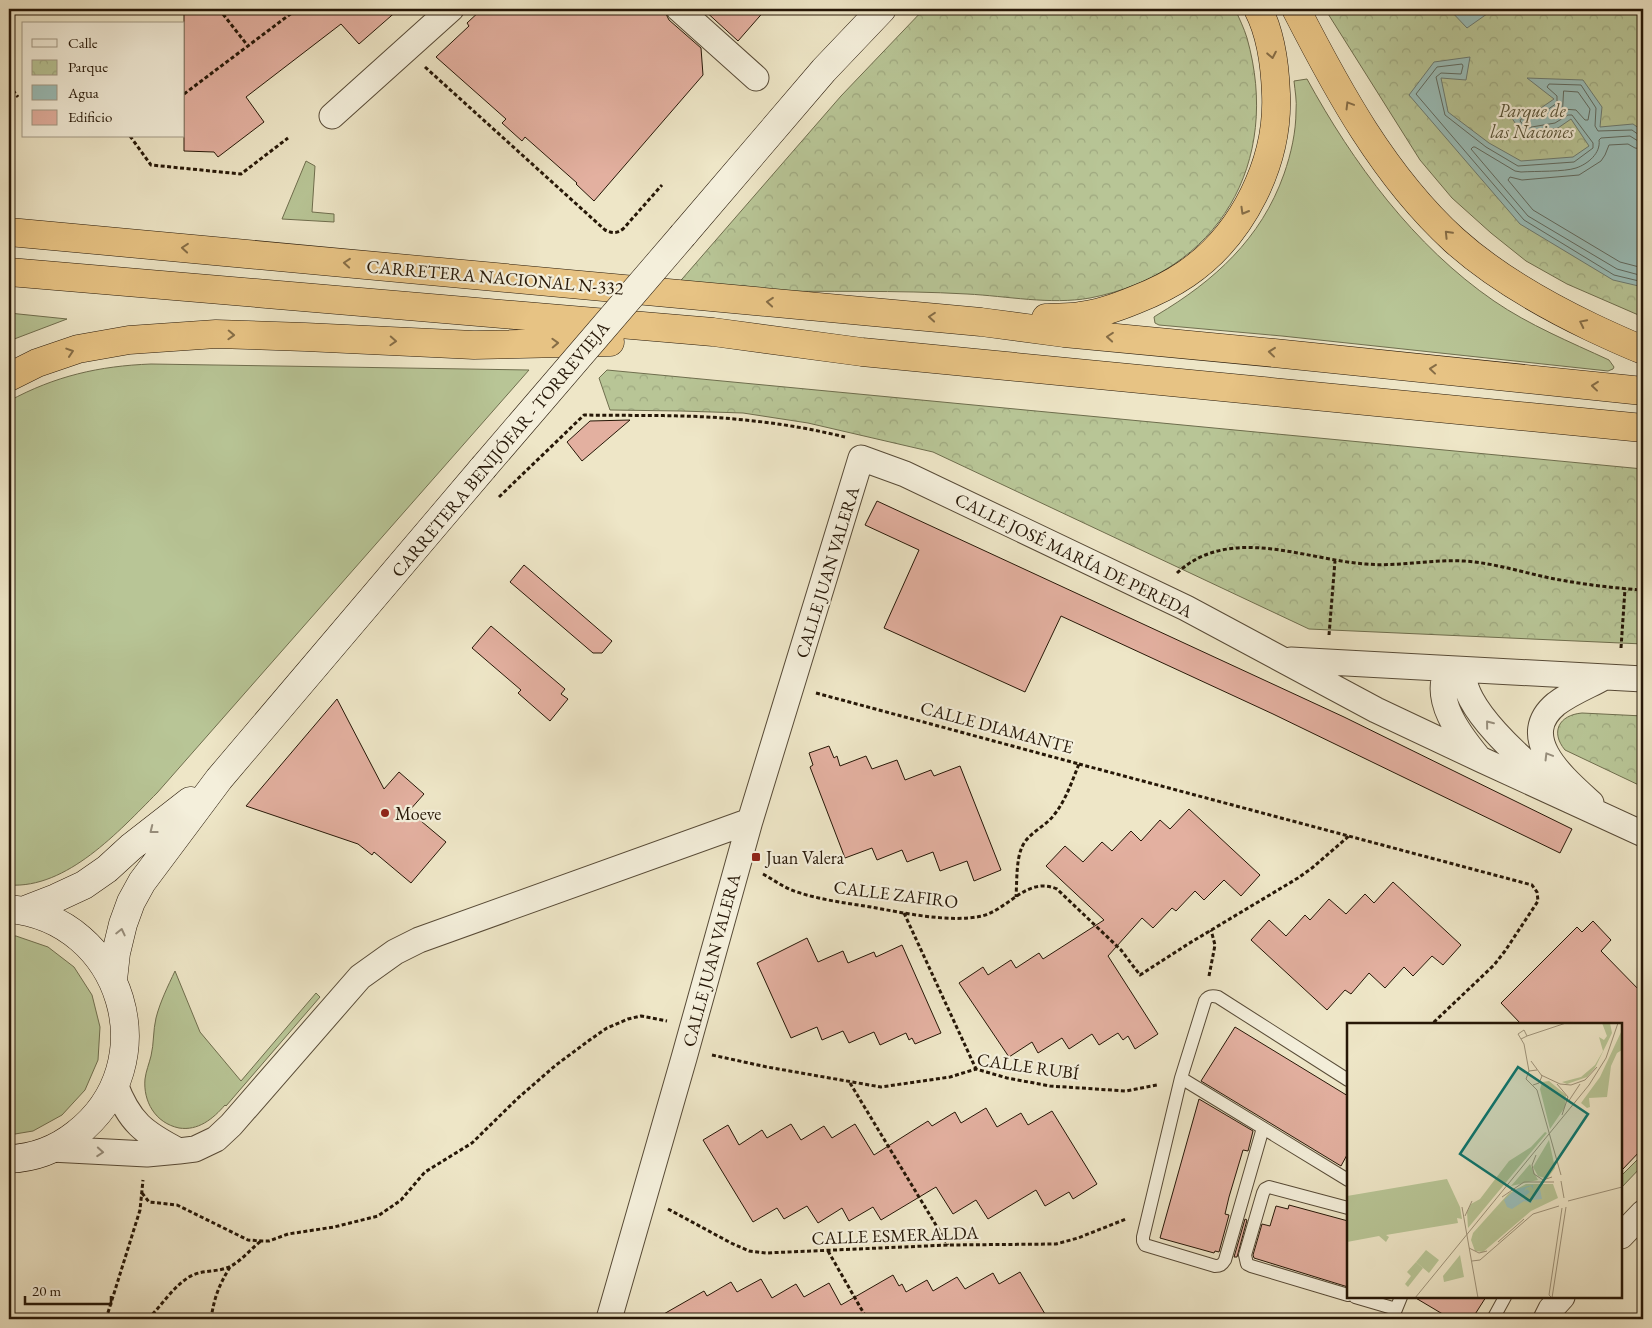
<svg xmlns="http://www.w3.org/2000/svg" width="1652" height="1328" viewBox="0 0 1652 1328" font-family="'EB Garamond',serif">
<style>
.grass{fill:#b8c596;stroke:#6f6e4e}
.park{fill:url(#park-crowns);stroke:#6f6e4e}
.water{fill:#9abeb9;stroke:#6c7b72}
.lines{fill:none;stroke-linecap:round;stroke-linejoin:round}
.shore{stroke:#606a60;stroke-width:1}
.building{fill:#e3b0a0;stroke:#261707}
.service-casing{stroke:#584b37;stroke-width:14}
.minor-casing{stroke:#584b37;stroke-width:27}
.secondary-casing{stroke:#261707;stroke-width:29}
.trunk-casing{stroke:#261707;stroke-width:29}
.path{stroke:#261707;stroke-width:3;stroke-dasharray:4 2.5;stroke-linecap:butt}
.service{stroke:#f4efdb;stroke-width:12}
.minor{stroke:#f4efdb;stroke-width:25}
.secondary{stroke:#f4efdb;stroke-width:28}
.trunk{stroke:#e7c384;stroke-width:28}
.secondary-bridge-casing{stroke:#261707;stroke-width:29;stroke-linecap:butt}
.secondary-bridge{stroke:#f4efdb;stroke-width:28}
.oneway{stroke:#866d46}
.oneway2{stroke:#978e7c}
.poi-dot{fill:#8f2418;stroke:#f4efdb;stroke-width:2}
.labels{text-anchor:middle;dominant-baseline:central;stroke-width:4.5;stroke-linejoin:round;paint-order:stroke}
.park-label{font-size:18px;font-style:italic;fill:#595439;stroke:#f4efdb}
.street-label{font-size:18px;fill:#261707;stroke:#f4efdb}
.poi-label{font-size:18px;fill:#261707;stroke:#f4efdb;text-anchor:start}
.inset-road{fill:none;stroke:#9e937a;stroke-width:1}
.view{fill:#0f766e;fill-opacity:0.15;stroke:#0f766e;stroke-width:2.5}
.inset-edge{fill:none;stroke:#261707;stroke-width:2.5}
</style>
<defs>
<pattern id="park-crowns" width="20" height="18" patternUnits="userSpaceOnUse" patternTransform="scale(1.25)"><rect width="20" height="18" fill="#b8c596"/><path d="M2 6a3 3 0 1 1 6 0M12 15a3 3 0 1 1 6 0" fill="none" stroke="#9ea880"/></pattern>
</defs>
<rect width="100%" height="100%" fill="#eee6c7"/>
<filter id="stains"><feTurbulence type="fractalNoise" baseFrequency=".004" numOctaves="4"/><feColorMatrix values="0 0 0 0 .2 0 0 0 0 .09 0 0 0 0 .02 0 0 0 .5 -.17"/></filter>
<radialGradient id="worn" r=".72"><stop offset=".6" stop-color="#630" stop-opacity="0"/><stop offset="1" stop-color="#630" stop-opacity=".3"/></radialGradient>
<path class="grass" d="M1307 79C1353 163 1414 246 1494 301 1529 325 1570 342 1609 360L1614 367 1613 369 1608 371 1282 336 1159 325 1155 323 1154 317 1157 315C1214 281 1261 239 1284 174 1291 154 1296 132 1296 111 1297 101 1295 91 1294 81Z
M306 161 315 166 312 212 334 214V222L282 219Z
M9 313 67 319 9 341Z
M151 364 529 370 157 793C119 831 67 889 9 885V401C55 376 99 366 151 364Z
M9 936H16L48 947 74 967 92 995 100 1027 98 1060 85 1090 62 1115 33 1131 9 1135Z
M175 971 200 1032 241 1081 316 993 320 997 226 1106 225 1105C213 1119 198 1131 179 1128 155 1123 143 1101 145 1079 146 1071 149 1064 151 1056 154 1044 153 1030 156 1018 160 1002 168 986 175 971Z
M1643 1154V1165L1621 1188V1176Z"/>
<path class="park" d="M924 9H1235C1239 18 1244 28 1247 38 1282 162 1219 273 1090 298 1050 305 1007 296 967 294 896 290 826 292 756 291 729 291 703 288 676 286L841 96Z
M1325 9H1643V317L1567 284 1526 261 1491 233 1452 198 1420 160Z
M607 370 1643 469V644L1309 629 933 452 808 423 743 413 681 411 610 410 599 378Z
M1582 713 1643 716V787L1565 750C1550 732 1559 715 1582 713Z"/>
<path class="water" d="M1449 9H1494L1467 28Z
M1470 57 1466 80 1441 78 1448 112 1489 143 1521 161 1573 157 1589 146 1571 119 1558 128 1522 133 1509 114 1535 112 1554 99 1527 78 1583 80 1602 107 1600 127 1633 124 1643 131V287L1613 280 1520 224 1409 95 1434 62Z"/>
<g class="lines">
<path class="shore" d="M1564 91 1578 92 1590 109 1588 120H1585L1576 110 1563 109Z
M1643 135H1639L1632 130 1598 131 1595 126 1596 108 1581 85 1549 84 1547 87 1557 96V103L1537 117 1521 119 1520 121 1526 128 1555 123 1568 115H1572L1593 143V148L1574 162 1518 166 1486 147 1445 115 1436 77 1441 73 1461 74 1463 66 1462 64 1437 67 1416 94 1524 220 1614 275 1643 282
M1643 141H1638L1630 136 1601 138 1599 140C1601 153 1588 164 1576 168 1564 172 1536 171 1521 172L1515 171 1475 147H1473L1471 149 1528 216 1617 269 1643 276
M1643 149 1635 148 1628 144 1609 145 1605 155 1601 161 1579 175 1522 180 1510 177 1508 180 1533 210 1620 262 1643 268"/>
</g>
<path class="building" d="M184 9H399L359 44 341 24 246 97 264 122 218 157 214 152 184 151Z
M482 9H665L666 14 669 20 701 48 703 75 594 201 576 184 577 183 525 137 522 141 502 123 506 119 436 57 469 26 467 23Z
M703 9H766L738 41Z
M630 420 582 461 567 442 590 421Z
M877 501 1344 717 1572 829 1560 853 1273 714 1061 616 1025 692 884 628 919 550 865 525Z
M524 565 612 641 602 653H593L510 582Z
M491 626 565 689 561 694 568 699 550 721 518 693 521 690 472 648Z
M337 699 384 789 399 772 424 794 409 811 446 842 411 883 374 852 372 855 358 844 246 806Z
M829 746 834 758 837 756 840 766 866 756 872 769 897 760 905 780 931 770 934 776 960 766 1001 870 974 881 967 861 940 871 933 852 907 862 902 850 877 860 872 848 845 858 810 767 813 765 809 753Z
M1189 809 1260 875 1241 896 1224 880 1204 900 1195 891 1176 911 1172 908 1153 928 1142 918 1108 956 1158 1034 1135 1049 1128 1036 1123 1040 1118 1033 1099 1045 1092 1034 1069 1049 1062 1038 1038 1053 1032 1042 1009 1057 959 983 983 967 988 975 1011 960 1016 968 1039 953 1043 959 1104 920 1046 866 1065 846 1083 862 1102 842 1112 851 1131 831 1141 841 1160 820 1170 829Z
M1393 882 1461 945 1443 965 1432 956 1413 976 1404 967 1385 988 1369 973 1351 994 1345 990 1327 1010 1251 940 1269 920 1286 936 1305 915 1310 920 1329 899 1346 914 1365 894 1374 903Z
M1593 921 1611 940 1601 951 1643 994V1148L1621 1171V1024H1521L1501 1003 1577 927 1582 932Z
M807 938 818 962 843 951 848 963 874 952 876 957 902 945 941 1033 915 1044 912 1038 909 1040 906 1033 880 1045 874 1032 849 1043 843 1031 822 1040 817 1027 791 1038 757 963Z
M1235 1027 1348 1096V1153L1341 1166 1201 1081Z
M1199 1099 1253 1131 1248 1151 1243 1150 1229 1197 1225 1214 1229 1215 1219 1252 1215 1251 1214 1253 1160 1238Z
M986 1108 997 1127 1021 1113 1028 1125 1052 1111 1097 1184 1073 1199 1069 1192 1045 1206 1036 1190 988 1219 976 1200 953 1214 936 1187 881 1220 873 1207 849 1221 842 1208 818 1223 807 1206 784 1219 777 1208 753 1222 703 1140 728 1125 739 1145 762 1130 767 1138 791 1124 801 1140 824 1126 832 1138 855 1124 874 1155 928 1121 932 1126 955 1112 961 1123Z
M1289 1205 1348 1221V1287L1254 1258 1253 1255 1262 1224 1270 1226 1276 1206 1288 1209Z
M1245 1219 1247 1220 1237 1257H1234Z
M1020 1272 1048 1319H655L704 1291 707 1296 731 1282 737 1292 761 1279 772 1298 796 1284 804 1297 829 1283 841 1305 893 1275 899 1286 902 1284 906 1292 927 1280 933 1291 957 1277 965 1289 993 1273 999 1284Z
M1414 1297H1486L1472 1319H1451Z"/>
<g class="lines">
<defs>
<path id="service" d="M1181 1078 1348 1180
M1263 1128 1225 1260C1222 1265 1220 1266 1215 1266L1145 1245 1143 1241V1237L1181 1078 1205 1001C1208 996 1211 995 1218 997L1348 1080
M1348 1208 1269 1187 1265 1189 1263 1193 1245 1255 1247 1264 1251 1266 1348 1295
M1355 1297 1396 1309
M1392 1319 1401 1297
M1493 1319 1505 1297"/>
<path id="minor" d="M679 9 756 78
M332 116 451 9
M1291 660 1643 679
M1448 669C1432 699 1459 734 1478 757
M1465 670C1456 704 1527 764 1551 784
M1591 803C1565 779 1515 738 1556 704 1570 693 1588 686 1603 678
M115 1084C129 1122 144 1133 179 1151
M51 1149 147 1154 179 1151 195 1149 216 1139 231 1125 360 977 395 952 419 940 750 821
M1621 1236 1643 1213
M609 1319 684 1058 750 821 861 458 905 474 1186 608 1376 710 1482 760 1643 834
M1546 1319 1551 1309 1562 1297"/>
<path id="secondary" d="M683 235 824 70 882 9
M9 909C123 919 167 1064 76 1134 57 1149 33 1158 9 1159
M25 910 56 898 84 885 107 869 131 847 190 801
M113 980 116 953 123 924 131 902 142 882 219 779 483 468"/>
<path id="trunk" d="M1296 9C1338 91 1384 176 1454 240 1494 276 1543 304 1591 327 1608 335 1625 343 1643 350
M9 232 981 322 1064 333 1274 353 1643 391
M9 272 713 332 862 352 1643 428
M1046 318C1057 317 1069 318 1080 316 1099 314 1118 307 1135 300 1153 293 1170 285 1186 274 1243 235 1279 162 1276 94 1275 65 1271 34 1258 9
M9 377 37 363 78 349 129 340 216 334 305 337 474 345 610 342"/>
</defs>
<use href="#service" class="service-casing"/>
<use href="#minor" class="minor-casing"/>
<use href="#secondary" class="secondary-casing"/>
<use href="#trunk" class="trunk-casing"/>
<path class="path" d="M219 9 248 46
M425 67 605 230C612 233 616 234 623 229L662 185
M9 85 18 97
M184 94 297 9
M130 136 151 165 241 174 288 138
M499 497 584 415C637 416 691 414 744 420 778 423 812 429 845 437
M1177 573C1230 524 1305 560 1366 564 1399 567 1431 559 1464 561 1494 563 1521 572 1550 578 1580 584 1612 588 1643 590
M1329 635 1335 561
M1621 648 1625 589
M816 693 1079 764C1072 781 1066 800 1054 815 1045 827 1028 833 1022 847 1016 860 1017 882 1016 897
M1079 764 1532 885 1537 892 1538 901 1505 951 1494 965 1432 1024
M763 874C774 880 784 888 797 892 821 900 846 903 871 907 904 913 949 923 982 916 1009 909 1027 876 1057 889L1121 950 1140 975 1188 944 1298 878 1312 868 1349 836
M904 913 976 1069
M1209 976 1215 945 1211 930
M712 1055 767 1067 881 1087 950 1077 976 1069 1007 1078 1050 1086 1126 1091 1157 1085
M850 1083 948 1245
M142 1193 149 1202 177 1205 248 1240 262 1241H269L288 1234 334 1227 378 1216 401 1200 425 1172 472 1143 518 1098 556 1065 591 1039 607 1028 628 1019 641 1016 667 1021
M668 1209 731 1243 749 1251 766 1253 948 1245 1056 1244 1078 1238 1126 1219
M828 1251 867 1319
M106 1319 140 1210 143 1180
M148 1319C162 1305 172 1288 189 1277 202 1269 218 1273 231 1266 241 1261 252 1248 261 1241
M211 1319C214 1298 219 1285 230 1267"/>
<use href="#service" class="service"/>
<use href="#minor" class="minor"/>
<use href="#secondary" class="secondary"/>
<use href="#trunk" class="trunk"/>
<defs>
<path id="secondary-bridge" d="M483 468 683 235"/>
</defs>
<use href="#secondary-bridge" class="secondary-bridge-casing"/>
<use href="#secondary-bridge" class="secondary-bridge"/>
</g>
<defs><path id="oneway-chevron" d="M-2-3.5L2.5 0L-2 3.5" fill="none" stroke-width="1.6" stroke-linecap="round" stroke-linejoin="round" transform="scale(1.25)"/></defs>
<g class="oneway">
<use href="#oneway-chevron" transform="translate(1272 55) rotate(79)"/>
<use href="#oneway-chevron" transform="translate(1349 105) rotate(-121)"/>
<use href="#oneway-chevron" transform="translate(1244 211) rotate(120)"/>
<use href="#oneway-chevron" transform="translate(1448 234) rotate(-134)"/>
<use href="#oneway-chevron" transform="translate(185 248) rotate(-175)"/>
<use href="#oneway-chevron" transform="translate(347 263) rotate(-175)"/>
<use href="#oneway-chevron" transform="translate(770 302) rotate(-175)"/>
<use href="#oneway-chevron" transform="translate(932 317) rotate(-175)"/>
<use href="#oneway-chevron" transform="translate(1583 323) rotate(-154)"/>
<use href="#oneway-chevron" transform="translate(231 335) rotate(2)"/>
<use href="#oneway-chevron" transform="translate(1110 337) rotate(-175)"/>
<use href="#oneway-chevron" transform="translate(393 341) rotate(3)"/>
<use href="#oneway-chevron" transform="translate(555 343) rotate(-2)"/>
<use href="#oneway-chevron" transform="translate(70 352) rotate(-18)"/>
<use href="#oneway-chevron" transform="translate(1272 352) rotate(-174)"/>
<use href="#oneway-chevron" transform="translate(1433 369) rotate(-174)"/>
<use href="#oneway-chevron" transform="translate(1595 386) rotate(-174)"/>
</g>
<g class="oneway2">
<use href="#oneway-chevron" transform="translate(1489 724) rotate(-129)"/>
<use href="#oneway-chevron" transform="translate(1548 756) rotate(-121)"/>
<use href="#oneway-chevron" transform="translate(153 830) rotate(142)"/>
<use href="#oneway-chevron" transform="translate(121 932) rotate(-77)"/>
<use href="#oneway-chevron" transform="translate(100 1152) rotate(4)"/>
</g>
<g class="poi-dot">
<circle cx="385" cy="813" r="5"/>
<rect x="751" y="852" width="10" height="10" rx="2.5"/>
</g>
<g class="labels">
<g class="park-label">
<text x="1532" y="110">Parque de<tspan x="1532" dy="21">las Naciones</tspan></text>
</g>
<g class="street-label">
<text transform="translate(495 277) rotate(5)">CARRETERA NACIONAL N-332</text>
<text transform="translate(500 449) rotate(-50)">CARRETERA BENIJÓFAR - TORREVIEJA</text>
<text transform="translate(1074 555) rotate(26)">CALLE JOSÉ MARÍA DE PEREDA</text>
<text transform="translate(827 572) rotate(-73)">CALLE JUAN VALERA</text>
<text transform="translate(997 727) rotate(15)">CALLE DIAMANTE</text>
<text transform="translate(896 894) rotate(7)">CALLE ZAFIRO</text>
<text transform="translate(711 960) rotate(-75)">CALLE JUAN VALERA</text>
<text transform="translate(1028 1066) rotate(8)">CALLE RUBÍ</text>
<text transform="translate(895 1235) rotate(-2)">CALLE ESMERALDA</text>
</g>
<g class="poi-label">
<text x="395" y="813">Moeve</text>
<text x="766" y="857">Juan Valera</text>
</g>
</g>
<g transform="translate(1347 1023)">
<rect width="275" height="275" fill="#eee6c7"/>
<path d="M255 0H263L265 10 248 45 240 54 220 61 215 59 234 54 248 42 256 28 252 14 257 17 260 13ZM202 58 219 72 218 84 203 106 193 66 195 59ZM183 141 191 157 164 163ZM69 239 76 245 61 264 58 261 64 253 60 249Z" fill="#b8c596"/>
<path d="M275 7V27L270 30 264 43 260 74 242 75 243 84 240 85 234 80 253 54ZM198 109 200 110 121 205 120 189 124 181 133 176 162 138 184 124ZM202 117 208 145 200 156 191 153 186 144ZM100 156 113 184 115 196 110 195 111 200 39 212 42 214 39 219 32 213 0 219V173ZM179 161H206L211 175 184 188 136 229 128 228 124 217 126 210 162 170ZM79 227 92 237 82 250 69 239ZM113 232 117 254 97 259 96 253Z" fill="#b8c596"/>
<path d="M186 162V166L184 163 179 165 177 169 180 166 183 169 172 178 178 175 183 178 188 174V167L193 166 195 176 184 177 185 180 177 178 165 186 160 184 157 177 169 166Z" fill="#9abeb9"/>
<path class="inset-road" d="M180 13 219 0M174 16 180 13 177 7 171 11 177 21 182 48M184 38 195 53 192 60 186 62M190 47 182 48 179 56 190 67 214 152M194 52 213 61 224 62 238 57 250 44M210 61 221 74 215 92M221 79 233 61M189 132 185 142 187 151 196 157 205 154M214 158 217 175M155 174 177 159H207M221 178 275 164M115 184 131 275M118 193 125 178M151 219 177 196M122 225 132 230 140 228M125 238 133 237 186 191 212 183M202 272 205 275 219 184M202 272 215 185M68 275 242 62 259 35 271 0"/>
<path class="view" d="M171 44 241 91 183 178 113 131Z"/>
<rect width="275" height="275" class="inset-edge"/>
</g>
<rect width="1652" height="1328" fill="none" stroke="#eee6c7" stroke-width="30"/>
<rect x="10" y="10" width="1632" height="1308" fill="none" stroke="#261707" stroke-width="2.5"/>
<rect x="15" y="15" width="1622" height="1298" fill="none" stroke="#261707"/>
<rect x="22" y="22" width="162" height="115" fill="#f4efdb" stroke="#a29986"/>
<rect x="32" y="39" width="25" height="8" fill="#f4efdb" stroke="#a29986"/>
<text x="68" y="48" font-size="15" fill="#261707">Calle</text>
<rect x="32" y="60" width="25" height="15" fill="url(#park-crowns)" stroke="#a29986"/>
<text x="68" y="72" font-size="15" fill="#261707">Parque</text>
<rect x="32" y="85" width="25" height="15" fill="#9abeb9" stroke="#a29986"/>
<text x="68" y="98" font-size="15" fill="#261707">Agua</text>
<rect x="32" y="110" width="25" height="15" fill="#e3b0a0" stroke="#a29986"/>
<text x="68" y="122" font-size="15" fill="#261707">Edificio</text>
<path d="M25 1296v8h86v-8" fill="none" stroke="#261707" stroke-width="2.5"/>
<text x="32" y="1296" font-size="15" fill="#261707" stroke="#f4efdb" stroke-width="4" paint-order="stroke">20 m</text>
<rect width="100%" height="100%" filter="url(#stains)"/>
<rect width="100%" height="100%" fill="url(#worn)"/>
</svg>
